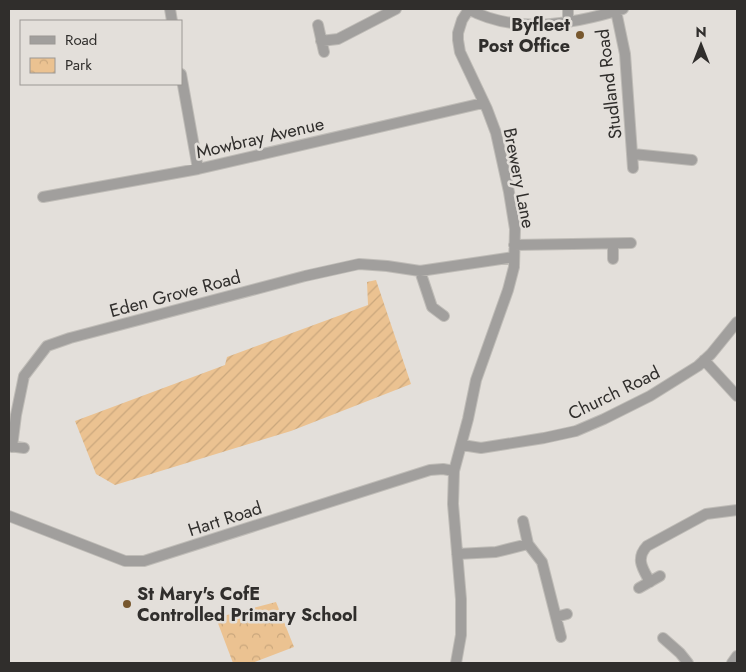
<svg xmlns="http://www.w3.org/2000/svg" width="746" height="672" viewBox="0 0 746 672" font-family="Jost,sans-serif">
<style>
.park{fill:url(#park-crowns)}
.garden{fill:url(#garden-furrows)}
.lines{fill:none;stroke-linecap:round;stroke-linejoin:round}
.minor-casing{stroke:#bfbcb7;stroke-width:12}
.minor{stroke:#a19f9d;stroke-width:10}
.poi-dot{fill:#77572d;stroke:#e3dfda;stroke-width:2}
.labels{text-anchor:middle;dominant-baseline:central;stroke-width:5;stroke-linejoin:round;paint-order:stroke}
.poi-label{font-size:18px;font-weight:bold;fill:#302e2c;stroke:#e3dfda;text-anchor:end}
.street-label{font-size:18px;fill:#302e2c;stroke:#e3dfda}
</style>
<defs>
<pattern id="park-crowns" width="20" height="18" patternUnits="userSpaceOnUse" patternTransform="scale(1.25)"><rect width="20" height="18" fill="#ebc291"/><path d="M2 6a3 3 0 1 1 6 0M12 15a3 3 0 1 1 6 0" fill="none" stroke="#caa77d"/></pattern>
<pattern id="garden-furrows" width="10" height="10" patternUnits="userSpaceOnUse" patternTransform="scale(1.25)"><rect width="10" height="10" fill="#ebc291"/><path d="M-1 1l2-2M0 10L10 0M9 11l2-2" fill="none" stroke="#caa77d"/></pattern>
</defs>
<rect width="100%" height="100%" fill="#e3dfda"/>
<path class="park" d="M276 602 294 647 252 663H233L216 618Z"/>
<path class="garden" d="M376 280 411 384 291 431 115 485 96 474 75 421 225 365 227 357 368 305 367 282Z"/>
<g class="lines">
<defs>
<path id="minor" d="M170 9 172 21
M468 9C517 35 573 24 623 9
M616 11 625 54 633 168
M568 22V9
M318 25 324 52
M321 41 338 39 396 9
M181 74 198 169
M633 154 692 160
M43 197 198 169 483 103
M514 245 631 243
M613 259V244
M420 271 432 307 444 316
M704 360 737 396
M462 445 481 448 544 438 576 431 604 419 650 396 698 366 711 354 737 322
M9 446 24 448
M12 447 16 415 24 376 47 346 70 338 305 276 359 264 387 266 420 271 514 257
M9 516 125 561H144L430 470 443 469 454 471
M523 521 528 544 542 562 561 637
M457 554 496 552 528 544
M650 582C643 569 635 559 647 546L706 514 737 510
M639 588 660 576
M556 617 567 614
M663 638 680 653 688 663
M456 663 461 635V599L453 504 454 471 468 419 476 380 508 290 514 267 515 229 509 192 496 133 487 109 460 52 458 40V33L462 20 469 9
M732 663 737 656"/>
</defs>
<use href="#minor" class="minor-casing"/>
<use href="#minor" class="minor"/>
</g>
<g class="poi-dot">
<circle cx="580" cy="35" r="5"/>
<circle cx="127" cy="604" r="5"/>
</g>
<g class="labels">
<g class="poi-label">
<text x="570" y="25">Byfleet<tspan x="570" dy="21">Post Office</tspan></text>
<text x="137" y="594" text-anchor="start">St Mary's CofE<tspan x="137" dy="21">Controlled Primary School</tspan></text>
</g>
<g class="street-label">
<text transform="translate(609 84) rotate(-97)">Studland Road</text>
<text transform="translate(260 138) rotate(-13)">Mowbray Avenue</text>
<text transform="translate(519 178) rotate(79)">Brewery Lane</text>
<text transform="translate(175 294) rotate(-15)">Eden Grove Road</text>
<text transform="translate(614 393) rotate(-26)">Church Road</text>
<text transform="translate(225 519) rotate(-18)">Hart Road</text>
</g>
</g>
<rect width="746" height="672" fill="none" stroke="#302e2c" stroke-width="20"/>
<rect x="20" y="20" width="162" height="65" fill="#e3dfda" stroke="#9b9894"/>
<rect x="30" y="36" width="25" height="8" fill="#a19f9d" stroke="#9b9894"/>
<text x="65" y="45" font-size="15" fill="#302e2c">Road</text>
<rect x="30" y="58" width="25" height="15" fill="url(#park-crowns)" stroke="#9b9894"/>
<text x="65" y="70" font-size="15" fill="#302e2c">Park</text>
<g transform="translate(701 45)" stroke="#e3dfda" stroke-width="4" paint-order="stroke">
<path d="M0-4L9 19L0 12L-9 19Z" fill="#302e2c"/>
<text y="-8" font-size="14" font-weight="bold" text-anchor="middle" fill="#302e2c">N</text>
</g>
</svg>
